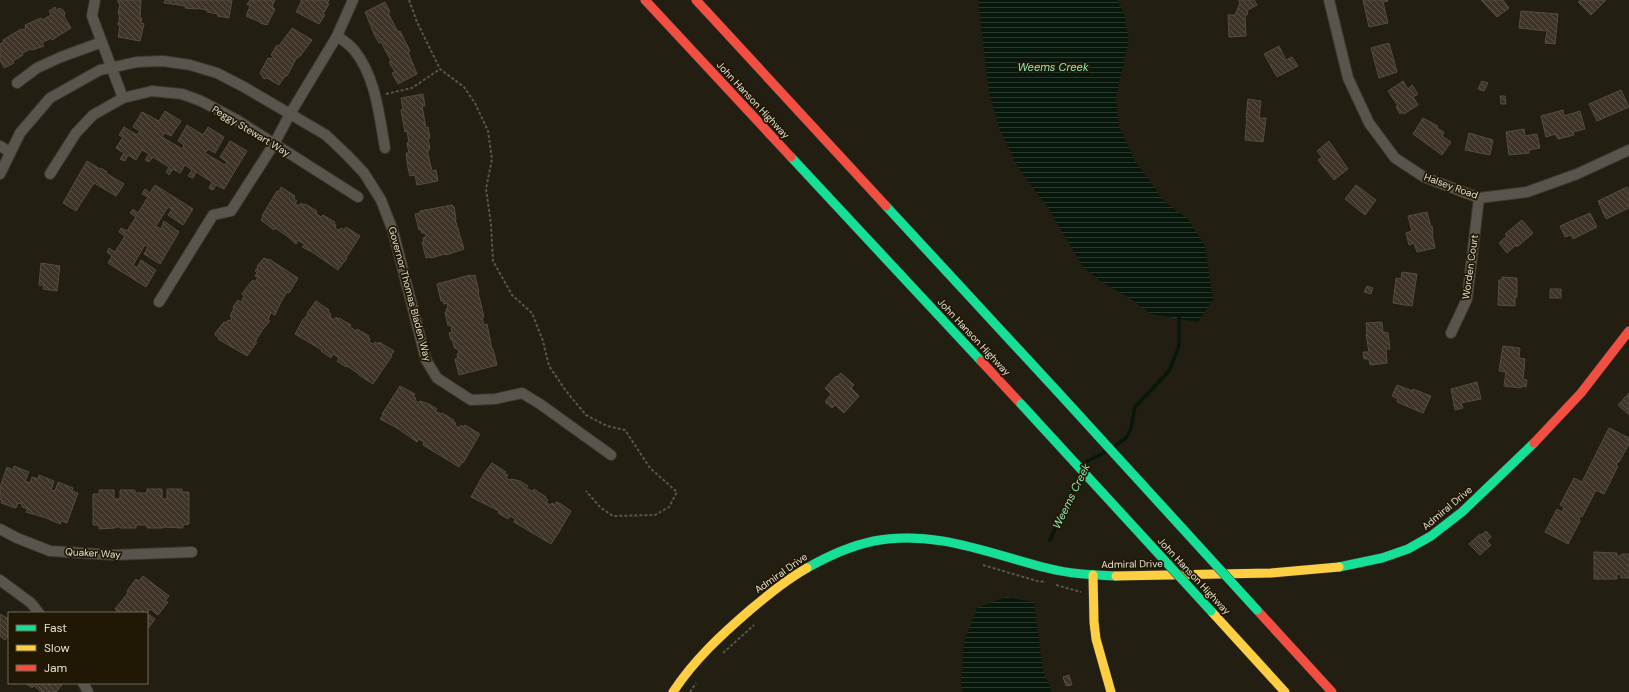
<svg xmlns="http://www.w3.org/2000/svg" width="1629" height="692" viewBox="0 0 1629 692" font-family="'DM Sans',sans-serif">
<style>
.water{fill:url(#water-rules)}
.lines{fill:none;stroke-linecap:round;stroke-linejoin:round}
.stream{stroke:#07170c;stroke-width:3.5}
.building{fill:url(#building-back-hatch);stroke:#524c43}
.street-casing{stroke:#3b382f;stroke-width:12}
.fast-casing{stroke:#3b382f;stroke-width:10}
.slow-casing{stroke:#3b382f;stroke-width:10}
.jam-casing{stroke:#3b382f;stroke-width:10}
.path{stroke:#59554d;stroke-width:2;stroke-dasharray:3 2;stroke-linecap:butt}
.street{stroke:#59544c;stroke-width:10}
.fast{stroke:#16e098;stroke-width:9}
.slow{stroke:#ffcf43;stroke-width:9}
.jam{stroke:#f24e42;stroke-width:9}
.fast-bridge-casing{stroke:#3b382f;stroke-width:10;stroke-linecap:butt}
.fast-bridge{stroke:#16e098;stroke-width:9}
.labels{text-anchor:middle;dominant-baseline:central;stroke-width:3.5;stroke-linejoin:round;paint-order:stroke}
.street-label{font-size:10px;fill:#e4dfd2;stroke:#201804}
.water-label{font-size:11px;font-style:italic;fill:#8ee8b3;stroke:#201804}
</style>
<defs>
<pattern id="water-rules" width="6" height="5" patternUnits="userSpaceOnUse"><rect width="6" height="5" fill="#07170c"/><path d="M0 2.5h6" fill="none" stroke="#2b382e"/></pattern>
<pattern id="building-back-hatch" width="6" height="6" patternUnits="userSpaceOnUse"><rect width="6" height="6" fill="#3f3427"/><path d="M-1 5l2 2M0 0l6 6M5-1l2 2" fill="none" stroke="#5b5145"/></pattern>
</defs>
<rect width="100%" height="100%" fill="#231e12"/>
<path class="water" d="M978 0H1117L1124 13 1129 40 1116 97 1119 126 1135 161 1165 202 1188 219 1205 246 1213 300 1198 322 1151 314 1128 297 1103 283 1083 267 1048 208 1017 166 999 128 989 92Z
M1006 597 1034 602 1043 670 1052 692H963L961 687 964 642 977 608Z"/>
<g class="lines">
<path class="stream" d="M1115 446 1127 437 1131 428 1135 407 1169 371 1179 346V315
M1085 465 1086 462 1105 452
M1050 540 1080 476"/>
</g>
<path class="building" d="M118 0H141L140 18H142L141 23 144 24 140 41 118 37 120 26 118 25 120 14H118L120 3H118Z
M165 0H232L229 18 217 16 218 14 207 12V10L197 8V9L185 8 186 6 164 3Z
M250 0H275L272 7 275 9 267 25 260 23V22L246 16 250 6 247 4Z
M301 0H329L327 4H329L323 14 325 15 319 24 296 12 301 2Z
M1239 0H1254L1257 5 1246 11 1248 12 1247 15H1245L1246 36 1229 37 1228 15H1235L1240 3Z
M1363 0H1387L1388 1 1383 2 1388 23 1369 27Z
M1481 0H1503L1509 8 1497 17Z
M1581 0H1606L1591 15 1578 2Z
M385 2 390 12 388 13 398 32 400 31 410 51 408 52 417 74 398 84 392 73 395 72 389 62 391 61 381 42 379 43 375 36 365 12Z
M55 7 56 10 60 8 63 10 65 13 64 16 71 28 52 40 51 38 42 43 44 46 32 50 31 49 22 53 23 55 13 61 14 63 4 68 0 60V44L4 42 3 40 21 29 22 30 26 28 25 25 41 18 42 20 51 15 49 11Z
M1521 11 1558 14 1555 44 1545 43 1547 31 1519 28Z
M292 28 312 40 301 55 298 58 297 57 287 76H285L279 85 267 78 264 79 260 73 268 58 271 59 273 56 271 55 277 45 279 46Z
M1389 43 1397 72 1379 78 1371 48Z
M1279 46 1286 60 1292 57 1298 66 1277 77 1264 54Z
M1403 81 1408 89 1412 85 1418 94 1413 97 1418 105 1404 114 1403 112 1400 114 1396 107 1398 106 1388 91Z
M1482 81 1488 83 1484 91 1478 89Z
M1621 90 1629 107 1597 121 1589 104Z
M423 94 425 106H422L426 128 428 127 430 138 428 139 430 149 428 150V154L432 171 436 170 438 181 417 185 415 175 410 176 408 168 406 153H409L407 143 409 142 407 131 405 132 402 116 401 110 403 109 401 98Z
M1500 96H1505L1506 104H1501Z
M1248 99 1261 101 1259 118H1266L1263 142 1245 140 1247 117H1246Z
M1563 110 1564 116 1580 111 1585 129 1573 132 1574 135 1558 139 1555 134 1546 137 1541 116Z
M165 111 181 121 171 136 165 133 162 137 182 149 184 145 178 141 187 125 203 135 208 127 224 137 215 153 208 149 205 153 225 165 227 162 220 157 230 141 247 151 224 189 216 185 213 190 209 188 212 182 196 172 193 178 188 176 192 170 185 165 180 173 173 169 169 175 166 172 169 167 153 157 149 162 145 160 149 154 142 150 136 160 128 155 125 161 120 159 124 153 116 148 123 137 119 135 124 127 137 135 140 131 133 127 142 112 159 121Z
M1423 118 1438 126 1437 128 1444 132 1442 136 1451 142 1442 155 1413 134Z
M1524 129 1525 136 1537 134 1540 148 1529 150V153L1509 155 1506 132Z
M1469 133 1493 140 1490 155 1465 150Z
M1329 141 1348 169 1334 180 1318 160 1322 157 1317 151Z
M87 161 100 169 101 168 107 172 106 173 124 184 116 196 94 183 76 211 63 203Z
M155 185 193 209 183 225 168 215 172 209 168 207 156 226 161 229 164 221 179 232 160 264 144 254 148 247 145 245 133 265 137 268 141 260 156 270 146 287 108 263 112 256 107 252 109 248 115 252 125 236 119 232 121 228 127 231 136 217 130 213 133 209 138 213 148 197 142 194 145 189 150 193Z
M1356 185 1376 200 1365 215 1345 199Z
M281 187 295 196 294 199 297 201 295 203 299 206 301 203 304 205 305 204 317 211 316 213 321 217 323 215 335 222 334 224 336 225 335 228 339 230 341 228 344 230 346 227 360 236 346 258H347L338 270 312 252 302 247 305 245 298 240 296 244 287 236 275 228 274 230 261 220 263 217 262 216 277 191 279 192Z
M1627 187 1629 191V208L1606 219 1598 201Z
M452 205 454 207 456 219H455L464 249 446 255 445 254 431 258V257L426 258 422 242H424L423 238 426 237 425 233H422L421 230H419L415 214 420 213V211Z
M1427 212 1431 227 1432 226 1433 233H1432L1435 248 1417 252 1414 243 1409 245 1406 233 1412 231 1408 216Z
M1590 213 1597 227 1573 239 1571 235 1565 237 1560 226Z
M1522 220 1533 233 1517 247 1516 245 1507 253 1499 243 1507 236 1505 234Z
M264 258 268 260 269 259 298 278 289 293 287 292 280 304 275 315 271 313 268 319 270 321 263 329 255 342H257L247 356 218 339 219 338 215 335V333L224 322 226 323 228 320 230 321 232 318 230 316 234 308 233 307 238 300 241 302 244 296 242 294 250 283 253 280 255 282 258 277 255 276 257 273 255 271 258 267 257 266Z
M41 263 60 266 57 291 43 289 44 285H39Z
M1402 272 1417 274 1412 306 1393 303 1396 278 1401 279Z
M470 275V276L475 275 479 292H478L484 317 482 318 484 325 487 324 492 349H493L497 365 459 375 455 359 458 358 457 354 459 353 458 349H456L454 347 452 339 451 340 449 333 452 332 451 325 448 326 445 312H447L446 309 448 308 447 303 444 304 443 301H441L437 284Z
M1502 277 1517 278V297H1515V306L1498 305 1499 280H1502Z
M1367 286 1373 288 1371 294 1364 292Z
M1550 289H1561V298H1550Z
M316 301 329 310 328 312 331 314 330 317 334 320 336 317 338 319 339 318 351 325 350 327 356 331 357 329 369 336 368 338 370 339 369 342 373 344 375 342 378 344 379 342 394 351 391 355 392 356 373 384 359 375V374L347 366 346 367 337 361 339 358 333 354 331 358 321 351 322 350 295 334 302 321 308 314 307 313Z
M1382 322 1383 332 1388 333 1390 349H1386L1387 363 1370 365 1369 359H1364L1363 352H1369L1366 334 1367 333 1366 323Z
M1503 346 1520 348 1519 358 1525 359 1523 379 1527 380 1526 387 1521 386V388L1504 386 1506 372 1499 371Z
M841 373 854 385 851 388 859 396 844 413 835 405 832 408 825 402 831 394 825 388 836 376 837 377Z
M1477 382 1481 399 1461 403 1463 408 1455 410 1451 389Z
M1397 385 1413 391V389L1431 396 1423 413 1397 402 1398 399 1392 396Z
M400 386 415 394 413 397 416 398 415 400 419 403 420 401 429 404 437 409 435 411 441 414 442 413 454 420 453 421 456 423 455 425 459 428 461 425 464 427 465 425 480 434 463 463 462 462 459 467 423 445 424 442 419 439 417 442 397 428 380 419 383 415 382 414Z
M1629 393V415L1618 405Z
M1609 428 1629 438V444L1619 462H1617L1616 466H1618L1604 494 1596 490 1582 517 1580 516 1579 519 1580 521 1568 544 1545 532 1557 509 1562 512 1564 507 1560 505 1574 478 1582 482Z
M492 463 506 472 504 474 508 475 506 478 510 480 511 479 520 481 528 486 526 488 532 491 534 489 546 497 545 498 548 500 546 502 550 505 552 503 555 505 556 502 561 504 571 511 559 532 551 544 514 522 515 519 510 516 508 519 498 513 499 511 471 497 483 475Z
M14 466 29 472 25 481 30 483 32 477 38 479 39 475 54 481 51 490 55 491 58 482 73 488 72 491 78 493 67 523 61 521 60 524 46 518 26 512 28 509 22 507V504L18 503 16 508 1 503 2 500 0 499V487L7 467 13 470Z
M147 489H162V499H167V489H182V492H189V524L183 525V528L163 527V528H147V525H136V528H120V527H115V528L99 529V525H93V494H99V490H114V499H120V490H135V493H147Z
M1486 531 1491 537 1487 541 1491 545 1480 555 1469 544 1480 534 1481 535Z
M1594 552 1617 553V556H1620L1622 554H1629V578H1621V575L1617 574V579H1594Z
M143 576 169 596 165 601 168 602 158 615 150 609 147 613 155 619 147 630V613H115L117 611 115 609 128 593 127 591 136 579 139 581Z
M0 614 7 618H9V634L5 640 0 636Z
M1069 675 1072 685 1066 686 1063 677Z
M25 683H60L62 685 56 692H42L34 686 32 688Z"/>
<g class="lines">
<defs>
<path id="street" d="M95 0 92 16 123 98
M1329 0 1348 78 1369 123 1395 158 1424 177 1479 198 1527 192 1577 174 1629 150
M337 36C343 40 350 45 354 50 376 77 379 115 385 148
M17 83 37 68 61 57 102 42
M0 146 10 152
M0 174 20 133 50 98 100 70 137 62 163 61 190 65 217 73 244 87 326 135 346 154 364 173 381 200 393 231 426 360 437 378 471 400 495 399 522 393 540 404 611 455
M50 174 76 133 93 115 123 98 152 91 182 94 201 101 237 120 358 197
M159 302 213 215 231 211 274 144 290 114 337 36 353 0
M1451 333 1467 299 1479 198
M0 529 17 538 50 551 114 555 192 552
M0 580 31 603 39 613
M83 683 88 692"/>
<path id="fast" d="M791 157 981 361
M886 206 1057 391
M1339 567 1382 558 1408 549 1431 536 1462 512 1534 443
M807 568C828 556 850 546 874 541 934 529 990 554 1047 568 1070 574 1093 575 1116 576"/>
<path id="slow" d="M1093 575 1094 622 1096 639 1111 692
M1116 576 1271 573 1339 567
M1211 611 1285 692
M673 692C694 660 721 635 750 610 768 595 786 580 807 568"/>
<path id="jam" d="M645 0 791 157
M696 0 886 206
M981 361 1021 404
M1534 443 1581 393 1629 331
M1257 610 1332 692"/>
</defs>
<use href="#street" class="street-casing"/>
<use href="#fast" class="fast-casing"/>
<use href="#slow" class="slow-casing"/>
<use href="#jam" class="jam-casing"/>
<path class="path" d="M409 0 417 22 440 69 464 87 475 103 488 131 492 159 486 189 491 224 493 261 512 295 532 313 543 341 549 366 566 391 586 415 607 426 625 430 650 468 677 492 669 507 655 515 613 516 601 508 586 491
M386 94 412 88 440 69
M983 565 1037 581 1046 582
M1056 585 1081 592
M723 653 754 625
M690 692 696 683"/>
<use href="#street" class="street"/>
<use href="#fast" class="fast"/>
<use href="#slow" class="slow"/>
<use href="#jam" class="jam"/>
<defs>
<path id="fast-bridge" d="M1057 391 1257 610
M1021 404 1211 611"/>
</defs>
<use href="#fast-bridge" class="fast-bridge-casing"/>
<use href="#fast-bridge" class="fast-bridge"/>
</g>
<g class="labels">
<g class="street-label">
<text transform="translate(753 100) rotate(47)">John Hanson Highway</text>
<text transform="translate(251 131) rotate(31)">Peggy Stewart Way</text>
<text transform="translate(1451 186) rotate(20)">Halsey Road</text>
<text transform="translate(1470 267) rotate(-82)">Worden Court</text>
<text transform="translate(410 294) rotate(75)">Governor Thomas Bladen Way</text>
<text transform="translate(974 337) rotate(47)">John Hanson Highway</text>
<text transform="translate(1447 508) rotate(-40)">Admiral Drive</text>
<text transform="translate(93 553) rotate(3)">Quaker Way</text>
<text transform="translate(1132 564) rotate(-1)">Admiral Drive</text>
<text transform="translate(781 573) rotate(-35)">Admiral Drive</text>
<text transform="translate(1194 576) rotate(47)">John Hanson Highway</text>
</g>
<g class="water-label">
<text x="1053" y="67">Weems Creek</text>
<text transform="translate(1071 496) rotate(-64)">Weems Creek</text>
</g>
</g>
<rect x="8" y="612" width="140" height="72" fill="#201804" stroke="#6e6856"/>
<rect x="16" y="625" width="20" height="6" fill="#16e098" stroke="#6e6856"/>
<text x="44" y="632" font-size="12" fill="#e4dfd2">Fast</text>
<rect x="16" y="645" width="20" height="6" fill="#ffcf43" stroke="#6e6856"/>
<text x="44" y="652" font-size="12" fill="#e4dfd2">Slow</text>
<rect x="16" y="665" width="20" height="6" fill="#f24e42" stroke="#6e6856"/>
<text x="44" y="672" font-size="12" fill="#e4dfd2">Jam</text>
</svg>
